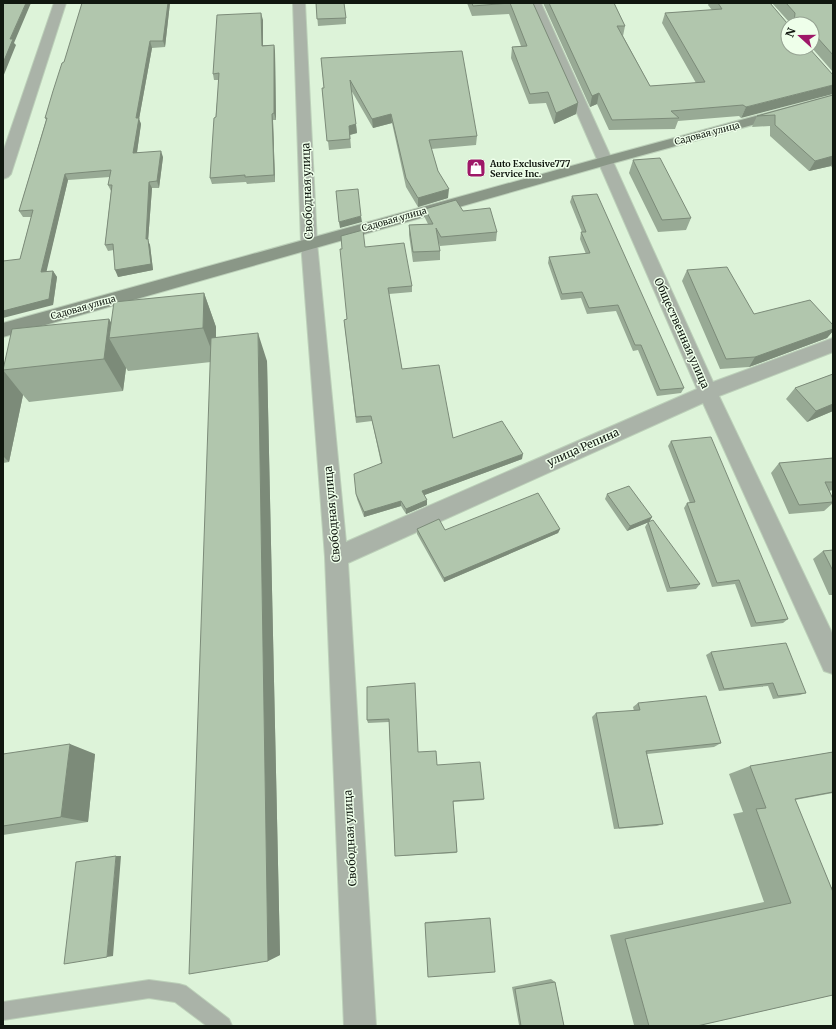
<svg xmlns="http://www.w3.org/2000/svg" width="836" height="1029" viewBox="0 0 836 1029" font-family="Merriweather,serif">
<style>
.lines{fill:none;stroke-linecap:round;stroke-linejoin:round}
.service-casing{stroke:#bcd0b9;stroke-width:2}
.minor-casing{stroke:#bcd0b9;stroke-width:2}
.secondary-casing{stroke:#bcd0b9;stroke-width:2}
.service{fill:#aab3a8;fill-rule:evenodd}
.minor{fill:#aab3a8;fill-rule:evenodd}
.secondary{fill:#8a9787;fill-rule:evenodd}
.wall{fill:#98aa95}
.shaded-wall{fill:#7c8b79}
.building{fill:#b1c6ad;stroke:#7c8b79}
.labels{text-anchor:middle;dominant-baseline:central;stroke-width:3;stroke-linejoin:round;paint-order:stroke}
.far-street-label{font-size:9px;fill:#10170f;stroke:#eeffea}
.far-poi-label{font-size:9px;font-weight:bold;fill:#10170f;stroke:#eeffea;text-anchor:start}
.street-label{font-size:11px;fill:#10170f;stroke:#eeffea}
</style>
<rect width="100%" height="100%" fill="#ddf3d9"/>
<g class="lines">
<defs>
<path id="service" d="M149 980 179 984 186 986 229 1019 232 1026H207L175 1002 149 998 3 1020V1002Z"/>
<path id="minor" d="M54 3H66L11 174 8 177 3 179V152Z
M293 3H305L317 243 346 542 697 389 529 3H541L713 382 833 338V352L719 396 833 635V674L824 671 703 403 348 563 376 1026H344L325 557 301 243Z"/>
<path id="secondary" d="M833 95V103L610 164 3 337V323L600 158Z"/>
</defs>
<use href="#service" class="service-casing"/>
<use href="#minor" class="minor-casing"/>
<use href="#secondary" class="secondary-casing"/>
<use href="#service" class="service"/>
<use href="#minor" class="minor"/>
<use href="#secondary" class="secondary"/>
</g>
<path class="wall" d="M82 3H170L165 47 152 48 139 119 141 124 137 152 163 157 159 188H152L148 241 150 245 153 270 118 277 114 250 108 251 105 245 111 191 108 185 110 177 68 180 46 271H53L57 277 53 305 20 259 31 217H23L19 211 46 120 45 118 69 48Z
M316 3 346 18V24L318 26Z
M467 3H533L578 103 576 114 554 124 546 103 529 104 511 58 512 47 521 46 509 14 472 16Z
M543 3H614L625 26 623 36 650 86 696 83 662 23 665 13 712 10 708 5 709 3H770L787 23 790 24V23L772 3H833V72L812 48V24H788L741 118 739 116 678 121 675 129 609 130 597 104 590 107Z
M263 20V45H274L275 52 276 120H273L275 182 247 184 246 182 212 184 210 178 219 80H214L213 74Z
M321 58 477 136 476 145 431 149 438 171 448 198 418 207 406 187 392 123 373 128 351 90 357 133 350 135 351 148 329 150 322 88H324Z
M833 95V169L831 166 809 171 770 136V126L752 127 757 116Z
M633 160 691 218 686 230 658 232 629 173Z
M572 196 684 388 681 393 657 396 638 350 633 351 616 311 587 314 581 298 561 300 548 263 549 257 586 254 580 239 581 232H582L570 202Z
M425 209 463 211 497 232 496 241 440 246 439 243 440 251V260L413 262 409 235V225L428 224 425 218Z
M365 247 412 286V292L389 294 402 369 453 438 522 459 424 495 427 505 406 514 401 506 364 517 357 499 356 494 381 463 372 421 356 423 344 320 347 319Z
M687 270 754 314 833 325V331L827 338 749 367 720 369 682 281Z
M204 293 216 327V338L267 361 280 955 268 961 211 362 128 371 126 368 123 391 29 402 23 395 9 462 3 463V366L4 367 109 319 111 323Z
M833 374V411L807 422 786 399 795 388Z
M671 441 788 619 783 623 751 627 735 584 712 587 684 508 687 503H690L668 446Z
M833 458V490L829 491 833 499V503L824 511 789 514 771 473 779 463Z
M607 494 652 517 649 522 627 531 605 499Z
M648 522 700 584 696 589 667 592 645 527Z
M417 529 445 530 560 529 558 533 444 582 417 534Z
M833 550V595H829L813 559 823 551Z
M711 652 806 693 800 695 773 699 768 686 719 691 706 655Z
M367 687 418 752 484 799 483 800 453 802 457 852 456 853 395 856 389 722 368 723 367 720Z
M638 703 721 743 714 747 647 754 663 824 657 826 614 829 592 717 596 713 634 711 633 707Z
M833 752V793L795 800 831 887H833V995L697 1026H636L634 1025 610 935 764 902 733 814 743 812 729 774 750 766Z
M3 754H95L88 822 3 835Z
M489 918H490L428 977 425 922Z
M551 979 555 982 564 1026H516L519 1025 512 987Z"/>
<path class="shaded-wall" d="M26 3H31L14 43 16 45 3 77V63L10 39Z
M168 3H170L165 47 163 41Z
M261 13 263 20V52L262 46Z
M150 41 152 48 139 119 141 124 136 159 133 153 136 118Z
M274 45 275 52 276 120 274 113Z
M833 85V94L741 118 746 107Z
M599 93 597 104 590 107 592 96Z
M578 103 576 114 554 124 556 113Z
M272 114 273 120 275 182 274 175Z
M391 114 392 123 373 128 372 119Z
M356 124 357 133 349 135V126Z
M161 151 163 157 159 188 157 181Z
M833 156V162L831 166 809 171 815 161Z
M65 174 68 180 45 278 41 272Z
M149 182 152 188 148 241 150 245 153 270 118 277 115 270 146 239Z
M449 189 448 198 418 207V198Z
M361 216 362 222 340 228 339 222Z
M53 271 57 277 53 305 3 318V311Z
M204 293 216 327V362L203 328Z
M109 319 119 337 109 338 126 368 123 391 104 359Z
M833 329V331L827 338 749 367 755 357Z
M258 333 267 361 280 955 268 961Z
M3 370 23 395 9 462 3 456Z
M833 404V411L807 422 816 411Z
M523 454 522 459 422 496V491Z
M427 500V505L406 514V509Z
M401 501V506L364 517V512Z
M652 517 649 522 627 531 630 526Z
M560 529 558 533 444 582V578Z
M70 744 95 754 88 822 61 817Z
M116 856H121L113 956 107 957Z"/>
<path class="building" d="M3 3H26L10 39H13L3 63Z
M82 3H168L163 41H150L136 118H139L133 153 161 151 157 181 149 182 146 239H148L151 264 115 270 113 244 105 245 112 185H108L111 170 65 174 41 272 53 271 49 299 3 311V261L20 259 33 210 19 211 47 118H45L53 91 62 63 64 62Z
M316 3H344L346 18 317 19Z
M472 3H533L578 103 556 113 548 92 530 94 512 47 527 46 510 3 473 6Z
M549 3H614L625 26H617L650 86 705 82 665 13 722 9 718 3H770L787 23 790 24H788V48H809L833 75V85L746 107 743 105 671 111 679 118 612 120 599 93 592 96Z
M786 3H833V55L816 36H812V24H794L795 13Z
M261 13 262 46 274 45V113L272 114 274 175 245 177V175L210 178 214 118 216 117 219 73 213 74 217 15Z
M462 51 477 136 429 140 438 171 449 189 418 198 406 178 391 114 372 119 350 80 356 124 349 126 350 139 327 141 322 88H324L321 58Z
M833 95V156L815 161 775 125V115L757 116Z
M660 158 691 218 662 220 633 160Z
M358 189 361 216 339 222 336 191Z
M597 194 684 388 660 390 641 345H635L618 305 589 308 582 292 562 294 549 257 590 253 581 232H586L572 196Z
M456 200 463 211 490 208 497 232 441 237 436 228 440 251 413 252 409 225 433 224 425 209Z
M363 230 365 247 404 243 412 286 388 288 402 369 439 365 453 438 502 421 523 454 422 491 427 500 406 509 401 501 364 512 356 494 354 474 382 463 371 416 356 417 344 320 347 319 340 249H342L341 236Z
M727 267 754 314 810 300 833 325V329L755 357 726 359 687 270Z
M204 293 203 328 109 338 114 302Z
M109 319 104 359 3 370 12 329Z
M258 333 268 961 189 974 211 338Z
M833 374V404L816 411 795 388Z
M711 437 788 619 756 623 739 580 717 583 687 503 695 502 671 441Z
M833 458V482H825L833 499V502L799 505 779 463Z
M629 486 652 517 630 526 607 494Z
M538 493 560 529 444 578 417 529 439 519 445 530Z
M653 520 700 584 670 588 648 522Z
M833 550V571L823 551Z
M786 643 806 693 778 696 773 683 724 689 711 652Z
M415 683 418 752 436 751 437 765 480 762 484 799 453 801 457 852 395 856 389 719 367 720V687Z
M706 696 721 743 646 751 663 824 619 828 596 713 640 710 638 703Z
M70 744 61 817 3 826V754Z
M833 752V792L795 799 833 892V995L697 1026H649L625 939 791 903 756 809 766 808 750 766Z
M116 856 107 957 64 964 76 862Z
M490 918 495 972 428 977 425 923Z
M555 982 564 1026H521L515 989Z"/>
<defs>
<symbol id="shop-square" viewBox="-11 -11 22 22"><rect x="-9" y="-9" width="18" height="18" rx="4" fill="#9e1868" stroke="#eeffea"/><path d="M-5-2.5h2.3a2.7 3.5 0 0 1 5.4 0H5L5.5 6h-11ZM-1.5-2.5h3a1.5 2.3 0 0 0-3 0Z" fill="#fff"/></symbol>
</defs>
<g fill-rule="evenodd">
<use href="#shop-square" x="465" y="157" width="22" height="22"/>
</g>
<g class="labels">
<g class="far-street-label">
<text transform="translate(707 133) rotate(-15)">Садовая улица</text>
<text transform="translate(394 219) rotate(-16)">Садовая улица</text>
<text transform="translate(83 307) rotate(-16)">Садовая улица</text>
</g>
<g class="far-poi-label">
<text x="490" y="163">Auto Exclusive777<tspan x="490" dy="10">Service Inc.</tspan></text>
</g>
<g class="street-label">
<text transform="translate(307 191) rotate(-92)">Свободная улица</text>
<text transform="translate(682 333) rotate(66)">Общественная улица</text>
<text transform="translate(583 447) rotate(-24)">улица Репина</text>
<text transform="translate(332 514) rotate(-95)">Свободная улица</text>
<text transform="translate(350 838) rotate(-93)">Свободная улица</text>
</g>
</g>
<rect width="836" height="1029" fill="none" stroke="#10170f" stroke-width="8"/>
<g transform="translate(800 36) rotate(291)"><circle r="19" fill="#eeffea" stroke="#95a292"/>
<path d="M0-3L7 15L0 10L-7 15Z" fill="#9e1868"/>
<text y="-6" font-size="11" font-weight="bold" text-anchor="middle" fill="#10170f">N</text>
</g>
</svg>
